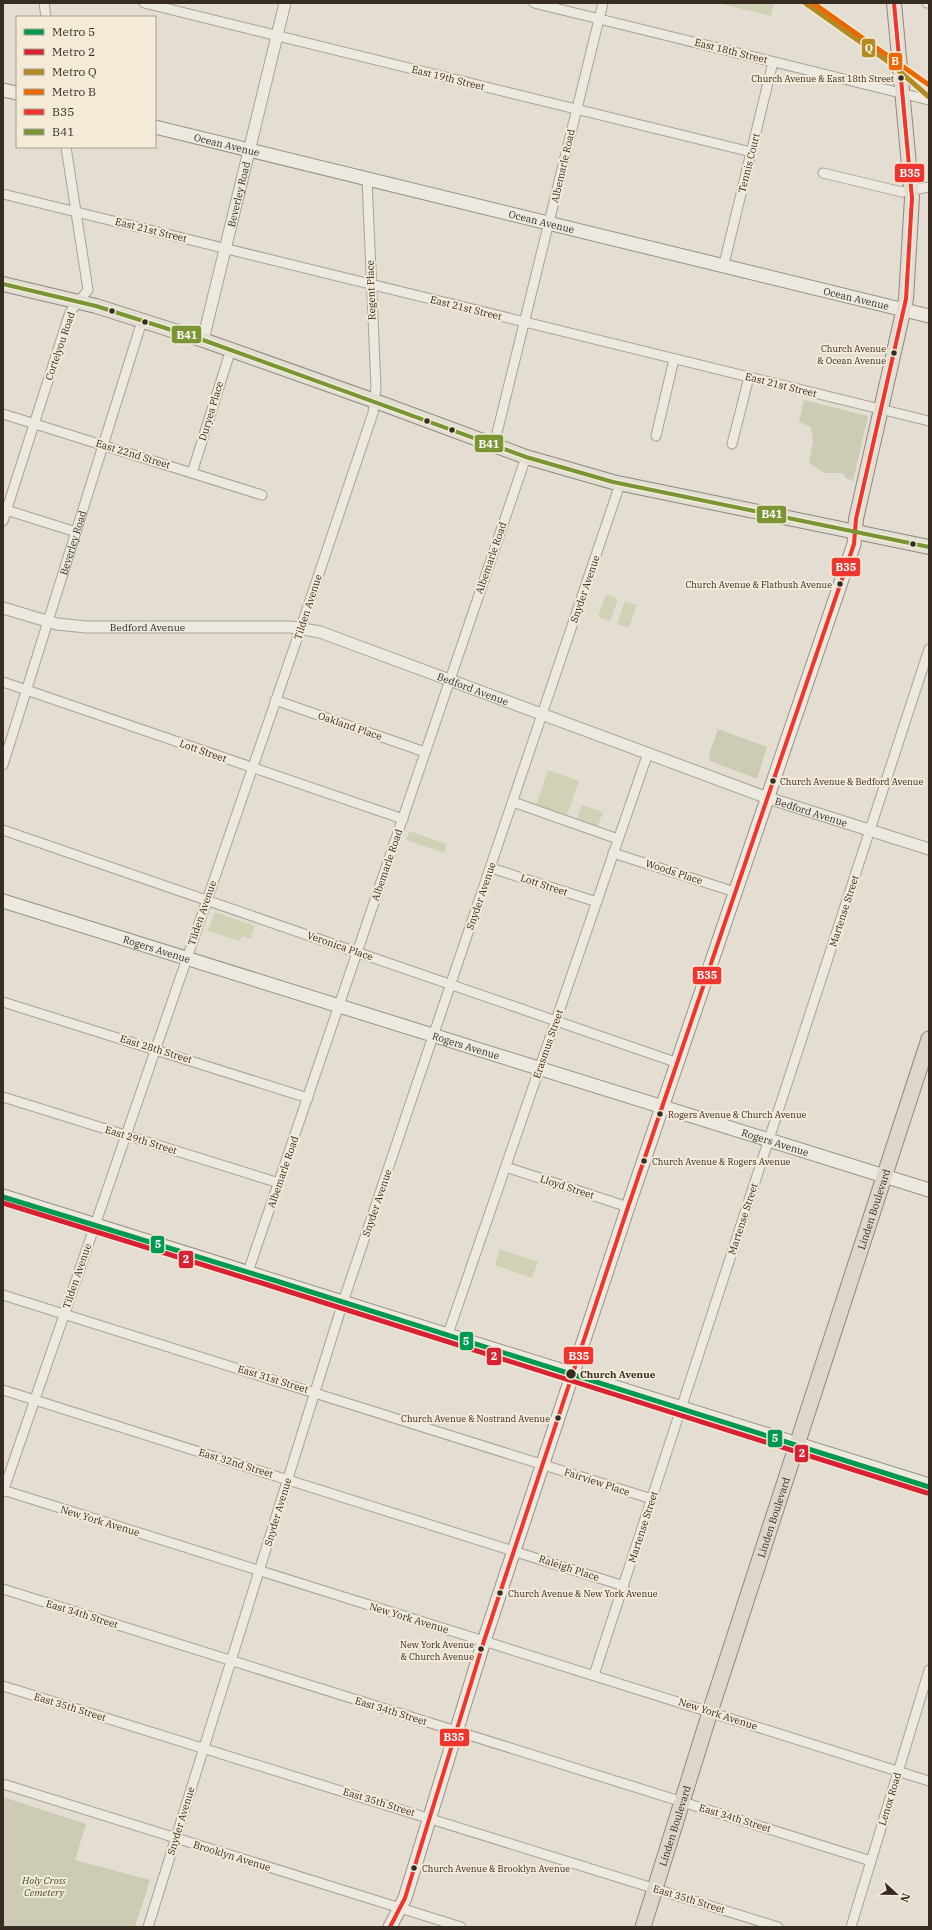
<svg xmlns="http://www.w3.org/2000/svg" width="932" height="1930" viewBox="0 0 932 1930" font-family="'IBM Plex Serif',serif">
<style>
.green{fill:#d1d2b5}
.cemetery{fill:#ccccb4}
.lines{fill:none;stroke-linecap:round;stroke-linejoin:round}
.minor-casing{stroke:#a9a399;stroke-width:11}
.tertiary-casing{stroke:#a9a399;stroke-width:13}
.secondary-casing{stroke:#989389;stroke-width:15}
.primary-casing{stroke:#8e8980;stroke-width:16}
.trunk-casing{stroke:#8e8980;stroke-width:17}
.minor{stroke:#ece9e1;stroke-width:9}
.tertiary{stroke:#ece9e1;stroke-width:11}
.secondary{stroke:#ece9e1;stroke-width:13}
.primary{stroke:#e3ded4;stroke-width:14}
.trunk{stroke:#dcd6cb;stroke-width:15}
.bus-1-casing{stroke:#f3ebd8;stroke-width:7}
.bus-2-casing{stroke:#f3ebd8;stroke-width:7}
.bus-1{stroke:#ee352e;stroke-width:4}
.bus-2{stroke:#799534;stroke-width:4}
.metro-1-casing{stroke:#f3ebd8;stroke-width:8}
.metro-2-casing{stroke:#f3ebd8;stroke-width:8}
.metro-3-casing{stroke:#f3ebd8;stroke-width:8}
.metro-4-casing{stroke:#f3ebd8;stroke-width:8}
.metro-1{stroke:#009952;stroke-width:5}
.metro-2{stroke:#d82233;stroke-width:5}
.metro-3{stroke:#b38a24;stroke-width:5}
.metro-4{stroke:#eb6800;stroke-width:5}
.bus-dot{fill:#372c21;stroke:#f3ebd8;stroke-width:1.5}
.labels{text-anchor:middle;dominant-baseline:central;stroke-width:4;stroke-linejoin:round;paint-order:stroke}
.bus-label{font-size:9px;fill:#372c21;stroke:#f3ebd8;text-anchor:end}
.street-label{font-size:10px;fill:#372c21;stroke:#f3ebd8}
.stop-label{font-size:10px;font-weight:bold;fill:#372c21;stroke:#f3ebd8;text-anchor:start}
.park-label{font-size:10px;font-style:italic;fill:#48522a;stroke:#f3ebd8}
.line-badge{stroke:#f3ebd8;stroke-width:1.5}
.badge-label{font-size:11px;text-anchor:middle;font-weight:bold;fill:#fff}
</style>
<rect width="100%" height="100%" fill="#e3ded1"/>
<path class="green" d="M717 3H774L771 16Z
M606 594 618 599 610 621 598 617Z
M625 601 637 605 629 628 617 624Z
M548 770 579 781 567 815 536 805Z
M582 805 603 812 597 828 576 820Z
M409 831 447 844 444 853 406 840Z
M215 912 255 926 250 939 242 936 240 941 208 931Z
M500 1249 538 1262 532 1278 495 1265Z"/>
<path class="cemetery" d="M804 400 868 416 853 481 846 478 843 473H824L809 463 813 441 811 427 799 422Z
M718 729 767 747 757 779 710 761 709 755Z
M3 1797 86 1824 75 1860 150 1880 135 1927H3Z"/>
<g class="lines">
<defs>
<g id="minor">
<path d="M44 3 46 17"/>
<path d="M144 3 751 152"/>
<path d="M534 3 929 100"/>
<path d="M927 3H929"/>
<path d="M823 173 902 192 929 187"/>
<path d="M3 194 929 421"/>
<path d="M724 264 773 62"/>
<path d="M3 414 262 495"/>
<path d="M656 436 674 359"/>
<path d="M732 444 749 377"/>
<path d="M494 445 603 3"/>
<path d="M192 473 231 349"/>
<path d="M3 509 76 532"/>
<path d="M3 521 70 312 88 290 66 147"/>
<path d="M3 682 403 819"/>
<path d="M275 700 425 752"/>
<path id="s1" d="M3 765 142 321"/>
<path d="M513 802 618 839"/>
<path d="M3 830 678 1063"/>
<path d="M613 853 735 892"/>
<path d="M491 868 597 902"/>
<path d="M3 1002 308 1098"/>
<path d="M3 1097 279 1183"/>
<path d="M506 1167 628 1207"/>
<path d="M248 1272 526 457"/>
<path d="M3 1295 652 1499"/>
<path d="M448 1334 648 753"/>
<path d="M3 1390 624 1586"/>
<path d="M3 1490 929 1781"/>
<path d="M3 1492 297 639 373 413 376 387 367 179"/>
<path d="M3 1589 871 1861"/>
<path d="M594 1675 929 649"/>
<path d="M3 1686 778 1927"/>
<path d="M3 1784 461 1927"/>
<path d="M148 1927 343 1302 620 484"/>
<path d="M851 1927 929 1670"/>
</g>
<g id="tertiary">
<path id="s2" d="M203 340 285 3"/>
<path id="s3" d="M3 608 57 624 86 627H291L320 632 768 798 929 849"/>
</g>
<g id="secondary">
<path d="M3 90 17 93"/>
<path id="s4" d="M155 127 929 316"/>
<path id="s5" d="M3 901 929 1190"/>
<path d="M3 1196 929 1485"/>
<path d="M390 1927 405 1898 484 1641 628 1207 854 544 855 532"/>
</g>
<path id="primary" d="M3 284 96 306 203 340 375 401 526 457 613 482 929 547
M855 532 856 519 906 299 912 198 894 3"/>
<g id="trunk">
<path id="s6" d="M643 1927 710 1712 929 1039"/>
</g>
</defs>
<use href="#minor" class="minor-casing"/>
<use href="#tertiary" class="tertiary-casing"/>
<use href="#secondary" class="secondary-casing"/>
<use href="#primary" class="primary-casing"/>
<use href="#trunk" class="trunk-casing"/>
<use href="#minor" class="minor"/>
<use href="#tertiary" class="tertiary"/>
<use href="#secondary" class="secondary"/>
<use href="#primary" class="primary"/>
<use href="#trunk" class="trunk"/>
<defs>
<path id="bus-1" d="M390 1927 405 1898 484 1641 628 1207 854 544 856 519 906 299 912 198 894 3"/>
<path id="bus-2" d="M3 284 96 306 203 340 526 457 613 482 929 547"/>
</defs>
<use href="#bus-1" class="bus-1-casing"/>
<use href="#bus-2" class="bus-2-casing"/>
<use href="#bus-1" class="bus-1"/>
<use href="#bus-2" class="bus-2"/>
<defs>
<path id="metro-1" d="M3 1197 270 1279 929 1487"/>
<path id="metro-2" d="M3 1203 268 1285 927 1493"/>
<path id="metro-3" d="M805 3 890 63 929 97"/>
<path id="metro-4" d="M813 3 929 85"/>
</defs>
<use href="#metro-1" class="metro-1-casing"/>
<use href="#metro-2" class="metro-2-casing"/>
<use href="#metro-3" class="metro-3-casing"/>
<use href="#metro-4" class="metro-4-casing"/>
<use href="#metro-1" class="metro-1"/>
<use href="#metro-2" class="metro-2"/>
<use href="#metro-3" class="metro-3"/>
<use href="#metro-4" class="metro-4"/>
</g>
<g class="bus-dot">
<circle cx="901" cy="78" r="3.5"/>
<circle cx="112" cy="311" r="3.5"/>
<circle cx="145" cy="322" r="3.5"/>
<circle cx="894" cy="353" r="3.5"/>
<circle cx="427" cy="421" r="3.5"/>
<circle cx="452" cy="430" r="3.5"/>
<circle cx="913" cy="544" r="3.5"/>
<circle cx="840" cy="584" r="3.5"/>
<circle cx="773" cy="781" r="3.5"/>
<circle cx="660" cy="1114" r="3.5"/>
<circle cx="644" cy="1161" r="3.5"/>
<circle cx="571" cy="1374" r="5.5"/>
<circle cx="558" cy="1418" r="3.5"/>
<circle cx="500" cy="1593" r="3.5"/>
<circle cx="481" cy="1649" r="3.5"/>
<circle cx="414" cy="1868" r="3.5"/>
</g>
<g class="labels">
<g class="bus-label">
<text x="894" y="78">Church Avenue &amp; East 18th Street</text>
<text x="886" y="348">Church Avenue<tspan x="886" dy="12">&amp; Ocean Avenue</tspan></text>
<text x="832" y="584">Church Avenue &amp; Flatbush Avenue</text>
<text x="780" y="781" text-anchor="start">Church Avenue &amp; Bedford Avenue</text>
<text x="668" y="1114" text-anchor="start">Rogers Avenue &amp; Church Avenue</text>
<text x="652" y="1161" text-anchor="start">Church Avenue &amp; Rogers Avenue</text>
<text x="550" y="1418">Church Avenue &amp; Nostrand Avenue</text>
<text x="508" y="1593" text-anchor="start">Church Avenue &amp; New York Avenue</text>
<text x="474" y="1644">New York Avenue<tspan x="474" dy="12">&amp; Church Avenue</tspan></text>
<text x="422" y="1868" text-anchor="start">Church Avenue &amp; Brooklyn Avenue</text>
</g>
<g class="street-label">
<text transform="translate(731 51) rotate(14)">East 18th Street</text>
<text transform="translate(448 78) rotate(14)">East 19th Street</text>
<text stroke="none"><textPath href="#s4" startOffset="74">Ocean Avenue</textPath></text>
<text transform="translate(749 163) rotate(-76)">Tennis Court</text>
<text transform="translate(563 166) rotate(-77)">Albemarle Road</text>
<text stroke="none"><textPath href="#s2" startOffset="150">Beverley Road</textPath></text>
<text stroke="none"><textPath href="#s4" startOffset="398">Ocean Avenue</textPath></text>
<text transform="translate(151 230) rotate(14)">East 21st Street</text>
<text transform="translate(371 290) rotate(-92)">Regent Place</text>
<text stroke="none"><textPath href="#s4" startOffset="722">Ocean Avenue</textPath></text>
<text transform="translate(466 308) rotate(14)">East 21st Street</text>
<text transform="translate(60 346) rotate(-71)">Cortelyou Road</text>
<text transform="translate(781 385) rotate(14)">East 21st Street</text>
<text transform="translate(211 411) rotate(-73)">Duryea Place</text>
<text transform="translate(133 454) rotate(17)">East 22nd Street</text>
<text stroke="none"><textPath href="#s1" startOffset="233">Beverley Road</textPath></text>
<text transform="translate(491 558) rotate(-71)">Albemarle Road</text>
<text transform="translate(585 589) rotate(-71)">Snyder Avenue</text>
<text transform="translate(308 607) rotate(-72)">Tilden Avenue</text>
<text stroke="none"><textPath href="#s3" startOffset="147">Bedford Avenue</textPath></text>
<text stroke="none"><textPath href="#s3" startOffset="483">Bedford Avenue</textPath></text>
<text transform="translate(350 726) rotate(19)">Oakland Place</text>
<text transform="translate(203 751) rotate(19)">Lott Street</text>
<text stroke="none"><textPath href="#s3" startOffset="843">Bedford Avenue</textPath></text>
<text transform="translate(387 865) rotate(-71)">Albemarle Road</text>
<text transform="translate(674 872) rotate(18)">Woods Place</text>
<text transform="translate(544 885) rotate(18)">Lott Street</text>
<text transform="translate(481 896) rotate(-71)">Snyder Avenue</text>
<text transform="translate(844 911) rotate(-72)">Martense Street</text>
<text transform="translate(202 913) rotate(-71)">Tilden Avenue</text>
<text transform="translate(340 946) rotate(19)">Veronica Place</text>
<text stroke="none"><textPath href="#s5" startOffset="161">Rogers Avenue</textPath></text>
<text transform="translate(548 1044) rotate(-71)">Erasmus Street</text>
<text stroke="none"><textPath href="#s5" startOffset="485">Rogers Avenue</textPath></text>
<text transform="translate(156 1049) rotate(17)">East 28th Street</text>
<text transform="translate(141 1140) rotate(17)">East 29th Street</text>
<text stroke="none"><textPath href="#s5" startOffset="809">Rogers Avenue</textPath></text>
<text transform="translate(283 1172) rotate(-71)">Albemarle Road</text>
<text transform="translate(567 1187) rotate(18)">Lloyd Street</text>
<text transform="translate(377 1203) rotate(-71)">Snyder Avenue</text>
<text stroke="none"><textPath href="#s6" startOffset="754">Linden Boulevard</textPath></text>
<text transform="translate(743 1219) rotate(-72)">Martense Street</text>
<text transform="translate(77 1276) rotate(-71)">Tilden Avenue</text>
<text transform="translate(273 1379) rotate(17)">East 31st Street</text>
<text transform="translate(236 1463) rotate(17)">East 32nd Street</text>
<text transform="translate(597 1482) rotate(18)">Fairview Place</text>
<text transform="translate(278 1512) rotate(-73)">Snyder Avenue</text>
<text stroke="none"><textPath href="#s6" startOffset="430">Linden Boulevard</textPath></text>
<text transform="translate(100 1521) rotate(17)">New York Avenue</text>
<text transform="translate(643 1527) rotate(-72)">Martense Street</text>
<text transform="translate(569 1568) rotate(18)">Raleigh Place</text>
<text transform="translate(82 1614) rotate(17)">East 34th Street</text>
<text transform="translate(409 1618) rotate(17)">New York Avenue</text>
<text transform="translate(70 1707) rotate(17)">East 35th Street</text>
<text transform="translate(391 1711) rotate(17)">East 34th Street</text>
<text transform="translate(718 1714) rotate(18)">New York Avenue</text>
<text transform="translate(890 1799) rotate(-73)">Lenox Road</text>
<text transform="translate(379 1802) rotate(17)">East 35th Street</text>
<text transform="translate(735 1818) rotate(17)">East 34th Street</text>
<text transform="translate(181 1821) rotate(-73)">Snyder Avenue</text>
<text stroke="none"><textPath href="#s6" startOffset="106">Linden Boulevard</textPath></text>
<text transform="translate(232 1856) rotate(17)">Brooklyn Avenue</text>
<text transform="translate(689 1899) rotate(17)">East 35th Street</text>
</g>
<g class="stop-label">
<text x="580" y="1374">Church Avenue</text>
</g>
<g class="park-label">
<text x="44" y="1880">Holy Cross<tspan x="44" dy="12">Cemetery</tspan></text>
</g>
</g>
<g class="line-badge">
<rect x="861" y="38" width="15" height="20" rx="4" fill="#b38a24"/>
<rect x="888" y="52" width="15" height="19" rx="4" fill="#eb6800"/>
<rect x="894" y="163" width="31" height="20" rx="4" fill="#ee352e"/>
<rect x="171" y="325" width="31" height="19" rx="4" fill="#799534"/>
<rect x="474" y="434" width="30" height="19" rx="4" fill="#799534"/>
<rect x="756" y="505" width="31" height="19" rx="4" fill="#799534"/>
<rect x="831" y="557" width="30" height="20" rx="4" fill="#ee352e"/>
<rect x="692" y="966" width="30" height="19" rx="4" fill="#ee352e"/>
<rect x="150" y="1235" width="15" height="19" rx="4" fill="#009952"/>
<rect x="178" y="1250" width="16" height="19" rx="4" fill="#d82233"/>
<rect x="459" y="1331" width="15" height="20" rx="4" fill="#009952"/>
<rect x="563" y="1346" width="31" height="19" rx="4" fill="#ee352e"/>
<rect x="486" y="1347" width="16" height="19" rx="4" fill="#d82233"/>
<rect x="767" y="1429" width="16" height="19" rx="4" fill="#009952"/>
<rect x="794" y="1444" width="15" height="19" rx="4" fill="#d82233"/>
<rect x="439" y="1728" width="31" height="19" rx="4" fill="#ee352e"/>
</g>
<g class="badge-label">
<text x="869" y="52">Q</text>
<text x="895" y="65">B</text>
<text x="910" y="177">B35</text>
<text x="187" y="339">B41</text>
<text x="489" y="448">B41</text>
<text x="772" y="518">B41</text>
<text x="846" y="571">B35</text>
<text x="707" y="979">B35</text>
<text x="158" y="1248">5</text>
<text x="186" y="1263">2</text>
<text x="466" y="1345">5</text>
<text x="579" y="1360">B35</text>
<text x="494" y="1360">2</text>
<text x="775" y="1442">5</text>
<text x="802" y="1457">2</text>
<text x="454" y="1741">B35</text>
</g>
<rect width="932" height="1930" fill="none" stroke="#372c21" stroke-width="8"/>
<rect x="16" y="16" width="140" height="132" fill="#f3ebd8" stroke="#a89f8f"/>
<rect x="24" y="29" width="20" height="6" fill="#009952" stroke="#a89f8f"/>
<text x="52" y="36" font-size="12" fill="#372c21">Metro 5</text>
<rect x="24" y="49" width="20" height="6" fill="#d82233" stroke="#a89f8f"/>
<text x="52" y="56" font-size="12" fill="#372c21">Metro 2</text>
<rect x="24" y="69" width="20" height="6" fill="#b38a24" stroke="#a89f8f"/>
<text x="52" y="76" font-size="12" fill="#372c21">Metro Q</text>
<rect x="24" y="89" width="20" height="6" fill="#eb6800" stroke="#a89f8f"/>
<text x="52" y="96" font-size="12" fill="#372c21">Metro B</text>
<rect x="24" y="109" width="20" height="6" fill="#ee352e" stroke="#a89f8f"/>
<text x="52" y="116" font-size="12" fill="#372c21">B35</text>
<rect x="24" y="129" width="20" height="6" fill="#799534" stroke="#a89f8f"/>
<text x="52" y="136" font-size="12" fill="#372c21">B41</text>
<g transform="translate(896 1894) rotate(112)" stroke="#f3ebd8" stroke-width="3" paint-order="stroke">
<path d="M0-3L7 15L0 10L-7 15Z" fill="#372c21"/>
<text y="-6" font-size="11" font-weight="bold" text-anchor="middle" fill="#372c21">N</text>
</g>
</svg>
